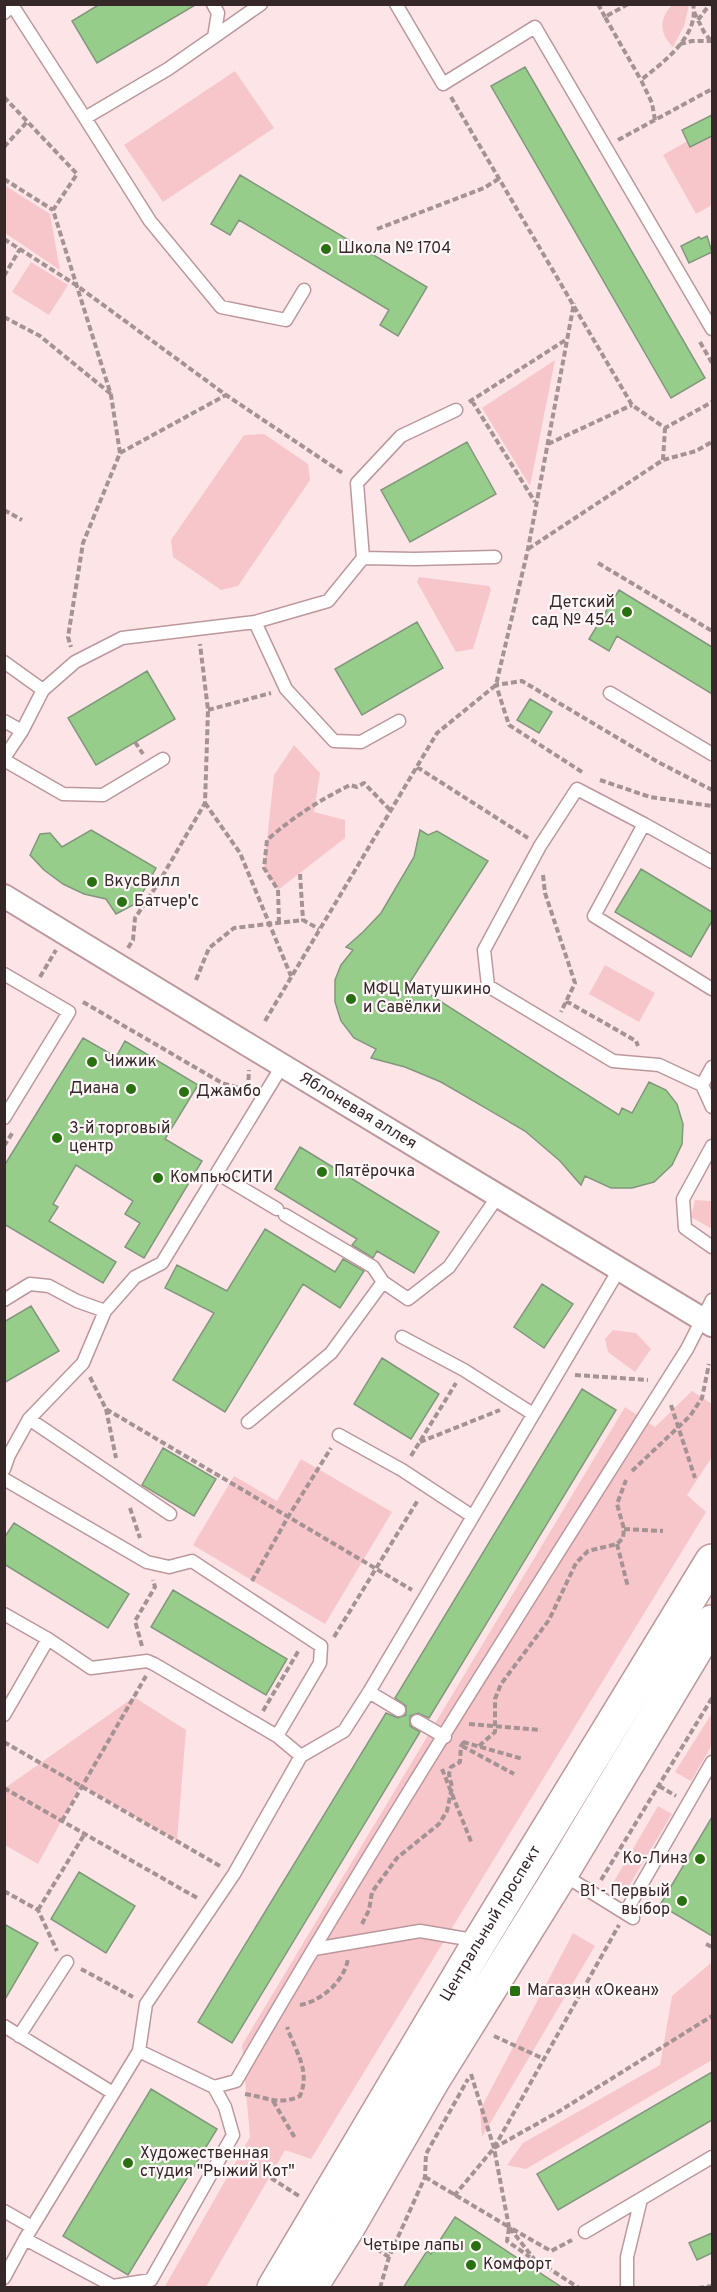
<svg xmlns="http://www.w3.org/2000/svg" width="717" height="2292" viewBox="0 0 717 2292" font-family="Overpass,sans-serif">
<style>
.green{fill:#f7c6cb}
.building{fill:#97cd8b;stroke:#82977d;stroke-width:1.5}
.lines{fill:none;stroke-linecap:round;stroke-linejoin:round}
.lane-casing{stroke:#bc989c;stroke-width:15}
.street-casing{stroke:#bc989c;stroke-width:26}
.primary-casing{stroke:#bc989c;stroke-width:36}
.path{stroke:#a59293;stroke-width:4;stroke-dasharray:6 3;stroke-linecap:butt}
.lane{stroke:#fff;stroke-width:12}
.street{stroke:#fff;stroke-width:22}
.primary{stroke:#fff;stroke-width:33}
.poi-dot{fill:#287010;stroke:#fff7f8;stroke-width:2}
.labels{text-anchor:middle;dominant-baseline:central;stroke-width:4.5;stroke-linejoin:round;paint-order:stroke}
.poi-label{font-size:16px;fill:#362829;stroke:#fff7f8;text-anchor:start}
.street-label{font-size:16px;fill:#362829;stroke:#fff7f8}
</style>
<rect width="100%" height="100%" fill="#fde5e7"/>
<path class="green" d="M672 5H689L684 26 673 47C659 34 659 18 672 5Z
M235 71 274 128 163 202 124 145Z
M712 127V205L696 214 663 155Z
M4 185 50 214 60 270 5 233Z
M31 262 68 285 49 315 12 292Z
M555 360 530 486 482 408Z
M264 434 308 464 310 480 238 586 221 590 173 557 171 540 244 435Z
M419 577 489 586 491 590 473 649 456 652 417 582Z
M294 745 320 773 314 812 345 820V838L278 890 264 868 274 775Z
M605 965 655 993 639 1022 589 994Z
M712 1199V1229L691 1217 695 1200 711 1201Z
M613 1330 636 1333 651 1349 635 1372 608 1352 605 1339Z
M692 1391 712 1404V1457L687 1495 706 1512 311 2159 285 2150 206 2287 164 2288 250 2137 242 2045 625 1407 655 1427Z
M301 1459 392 1512 325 1624 193 1545 234 1476 277 1501Z
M134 1697 186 1730 177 1841 81 1785 38 1864 5 1845V1788Z
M712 1713V1745L691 1781 675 1772Z
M658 1806 672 1814 623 1896 610 1888Z
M573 1933 595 1946 482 2137 480 2110Z
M712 1962V2060L526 2169 507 2165 523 2143 660 2065 672 1996Z"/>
<path class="building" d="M100 4H197L97 63 72 21Z
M525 67 705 378 671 398 491 86Z
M712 115V136L690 147 682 130Z
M240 175 427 287 398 336 380 325 389 310 239 220 230 235 211 224Z
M707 236 712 252 689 263 681 246 699 237 701 239Z
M467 442 496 494 410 542 381 490Z
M619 590 712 647V694L617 636 609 651 589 639Z
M417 622 443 668 362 715 335 669Z
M147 671 175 719 96 765 68 718Z
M530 699 552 712 539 733 517 720Z
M91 830 156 868 137 903 116 914 106 899 84 894 63 884 44 870 30 855 40 834 50 833 62 847Z
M420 830 428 835 437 831 488 861 410 982 619 1115 622 1108 632 1113 649 1082 666 1090 677 1104 683 1124 682 1144 672 1165 654 1182 632 1188H611L585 1176 581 1185 560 1161 525 1131 441 1082 405 1067 371 1058 376 1049 354 1038 341 1021 335 1002V980L341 965 353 950 346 947 363 932 381 913 414 857Z
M641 869 712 912V921L691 957 615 912Z
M83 1038 116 1057 125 1041 198 1085 165 1139 202 1161 144 1258 125 1247 140 1223 125 1214 133 1201 76 1165 53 1204 58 1207 49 1221 116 1262 103 1283 4 1224V1166Z
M300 1147 439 1232 414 1273 377 1251 373 1258 352 1245 357 1239 275 1189Z
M265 1229 335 1272 343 1259 364 1271 340 1308 303 1284 225 1412 173 1380 214 1313 165 1288 177 1265 227 1291Z
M542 1284 573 1304 544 1348 514 1327Z
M31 1306 59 1351 4 1383V1322Z
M382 1358 439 1394 411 1439 354 1404Z
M582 1389 616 1410 429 1718 418 1713 410 1716V1726L420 1732 232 2043 198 2022 386 1713 398 1718 406 1715V1706L395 1698Z
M163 1448 216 1479 194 1516 142 1485Z
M14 1523 129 1594 108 1628 4 1564V1538Z
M173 1590 287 1659 266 1695 151 1627Z
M712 1817V1936L660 1905Z
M79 1872 135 1906 106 1953 51 1919Z
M4 1924 38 1943 4 2001Z
M712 2072V2120L558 2210 537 2174Z
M151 2089 217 2129 128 2275 63 2236Z
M455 2217 563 2288H403L427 2251 431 2254Z
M712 2233V2253L697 2260 689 2243Z"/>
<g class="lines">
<defs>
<path id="lane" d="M396 4 443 84 535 27 712 329
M4 13 12 5 85 118 168 69 214 37 218 13 213 4
M214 37 261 4
M85 118 150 221 221 307 286 320 304 290
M363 558 414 559 495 557
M255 622 286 689 334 741 361 742 399 721
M4 662 43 690
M610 693 712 754
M4 721 22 731
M4 758 22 731 43 690 75 662 122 638 255 622 328 601 363 558 357 483 401 436 456 410
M4 760 63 794 103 795 163 759
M644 824 577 789 540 846 484 950 488 986 613 1061 659 1065 702 1085 712 1107
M712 862 644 824 594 916 712 989
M4 974 69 1012 4 1118
M702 1085 712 1067
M712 1146 683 1199 685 1228 712 1247
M217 1173 277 1209
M285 1215 373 1267 383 1282 408 1299 449 1267 498 1196
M4 1300 30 1284 49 1286 77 1301 105 1311
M402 1337 464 1370 533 1414
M29 1419 170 1514
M248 1422 331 1353 383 1282
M339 1435 402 1470 472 1516
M4 1469 9 1455 29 1419 83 1363 105 1311 135 1277 162 1263 282 1066
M4 1479 147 1562 169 1567 192 1561 321 1646 320 1663 277 1736
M4 1614 48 1639 91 1668 147 1661 154 1664 277 1736 301 1756
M369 1692 399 1710
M4 1715 48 1639
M417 1721 445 1737
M562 1874 633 1918
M625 1913 712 1762
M314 1949 420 1931 479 1941
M4 2026 113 2093
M19 2036 67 1962
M214 2087 236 2081C379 1833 534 1591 687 1349L712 1300
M4 2211 32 2227
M585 2232 712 2157
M25 2239 113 2286
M4 2278 25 2239 139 2051 146 2004 234 1874 301 1756 344 1731 369 1692 620 1268
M112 2288 113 2286 151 2280 233 2135 225 2107 214 2087 139 2051
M627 2288V2257L641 2199"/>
<g id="street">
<path id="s1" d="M4 896 250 1046 712 1325"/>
</g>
<g id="primary">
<path id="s2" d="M274 2288 480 1941 712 1561"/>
<path d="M310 2288 347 2229 433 2080 561 1874 712 1622"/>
</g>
</defs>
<use href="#lane" class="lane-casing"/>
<use href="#street" class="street-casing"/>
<use href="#primary" class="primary-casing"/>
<path class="path" d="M598 4 605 17
M628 4 605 17 641 80
M694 12 704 32 711 41
M698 20 710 4
M680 44 692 41H711
M4 97 77 174 53 210 111 395 120 453 83 543 68 637 71 647
M451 97 632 405 665 428 712 402
M655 120 652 103 641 80C662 63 700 36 693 4
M618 140 712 89
M4 147 27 122
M4 179 53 210
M377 229 484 188 500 178
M4 239 76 285 226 395 344 474
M4 276 20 249
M4 317 40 336 111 394
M700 342 712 363
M472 401 535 502
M469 402 567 339
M548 444 632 405
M120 453 226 395
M663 460 665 428
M4 510 22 520
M528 549 663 460 696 451 712 442
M598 563 712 631
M208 710 271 693
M135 742 143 754
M417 767 528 838
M582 772 509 725 496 685 522 681 658 762 712 790
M600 780 650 797 712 806
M205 803 240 853 291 976
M300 874 303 920 319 929
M543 875 545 893 575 983 561 1012
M279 923 278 890 264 868 267 840C293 817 320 800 350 785L357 787 364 783 391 811
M128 948 133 940 135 918 159 882 205 803 208 710 200 644
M40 977 56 950
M196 980 209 948 234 928 303 920
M566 1001 636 1041 638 1046
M83 1002 222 1083 250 1091
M265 1021 437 733 496 685 528 549 574 303
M248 1089 249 1070
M4 1146 13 1132
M575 1375 648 1380
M90 1377 106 1409 412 1590
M671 1405 695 1478
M106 1409 116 1458
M420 1442 500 1410
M411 1456 456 1383
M632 1471 690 1416 702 1398 709 1364
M130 1508 140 1538
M624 1529 663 1531
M617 1544 628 1587
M252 1581 288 1517 331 1448
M334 1637 418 1500
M142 1646 135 1621 155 1587 153 1580
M263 1711 299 1650
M469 1724 541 1730
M4 1742 220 1866
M463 1742 523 1759
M462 1746 514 1774
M479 1746 495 1732V1699L501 1684 549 1620 576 1563 588 1551 617 1544 623 1538 624 1529 617 1504 626 1480
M442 1769 472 1844
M659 1786 676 1796
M4 1788 199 1899
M62 1821 146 1676
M601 1880 712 1698
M4 1891 38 1910 57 1951
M38 1910 84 1835
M362 1924 369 1910 372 1892 397 1858 439 1824 447 1811 452 1787 449 1774 451 1767 460 1762 461 1746 464 1742
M706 1944 712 1947
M81 1969 133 1997
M300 2005C321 2001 344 1982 348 1959
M494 2036 544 2059
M471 2074 494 2148 509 2227 551 2251 572 2240
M245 2094C267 2097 278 2106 300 2096 311 2070 295 2051 287 2027
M273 2101 295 2138
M494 2148 558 2112 712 2016
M425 2177 509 2227 534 2259 579 2288
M271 2178 299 2196
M454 2196 494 2148 619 1925
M509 2228 507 2241 530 2257
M369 2244 389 2257
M380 2288 389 2257 425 2177 426 2154 468 2079
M698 2288 712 2286"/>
<use href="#lane" class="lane"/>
<use href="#street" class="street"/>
<use href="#primary" class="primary"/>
</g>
<g class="poi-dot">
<circle cx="326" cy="249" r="6"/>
<circle cx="627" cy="612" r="6"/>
<circle cx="92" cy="882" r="6"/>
<circle cx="122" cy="902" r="6"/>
<circle cx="351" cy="999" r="6"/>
<circle cx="92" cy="1062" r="6"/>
<circle cx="131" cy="1089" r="6"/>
<circle cx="184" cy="1092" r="6"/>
<circle cx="57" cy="1138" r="6"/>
<circle cx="322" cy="1172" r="6"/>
<circle cx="158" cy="1178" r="6"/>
<circle cx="700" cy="1859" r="6"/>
<circle cx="682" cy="1901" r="6"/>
<rect x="509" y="1985" width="12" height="12" rx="3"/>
<circle cx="128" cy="2163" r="6"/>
<circle cx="476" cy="2246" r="6"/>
<circle cx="471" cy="2265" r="6"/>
</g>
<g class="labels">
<g class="poi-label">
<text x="338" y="249">Школа № 1704</text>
<text x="615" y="603" text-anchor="end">Детский<tspan x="615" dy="18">сад № 454</tspan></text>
<text x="104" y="882">ВкусВилл</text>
<text x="134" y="902">Батчер'с</text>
<text x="363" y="990">МФЦ Матушкино<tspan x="363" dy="18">и Савёлки</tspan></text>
<text x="104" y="1062">Чижик</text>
<text x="119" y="1089" text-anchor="end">Диана</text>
<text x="196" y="1092">Джамбо</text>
<text x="69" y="1129">3-й торговый<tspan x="69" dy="18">центр</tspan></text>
<text x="334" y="1172">Пятёрочка</text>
<text x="170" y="1178">КомпьюСИТИ</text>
<text x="688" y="1859" text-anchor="end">Ко-Линз</text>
<text x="670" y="1892" text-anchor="end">В1 - Первый<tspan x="670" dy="18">выбор</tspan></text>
<text x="527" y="1991">Магазин «Океан»</text>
<text x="140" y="2154">Художественная<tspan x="140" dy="18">студия "Рыжий Кот"</tspan></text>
<text x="464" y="2246" text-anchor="end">Четыре лапы</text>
<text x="483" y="2265">Комфорт</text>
</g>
<g class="street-label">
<text stroke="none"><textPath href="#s1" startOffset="414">Яблоневая аллея</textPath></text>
<text stroke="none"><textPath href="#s2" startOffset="424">Центральный проспект</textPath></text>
</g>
</g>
<rect width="717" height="2292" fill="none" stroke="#362829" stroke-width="12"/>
</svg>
